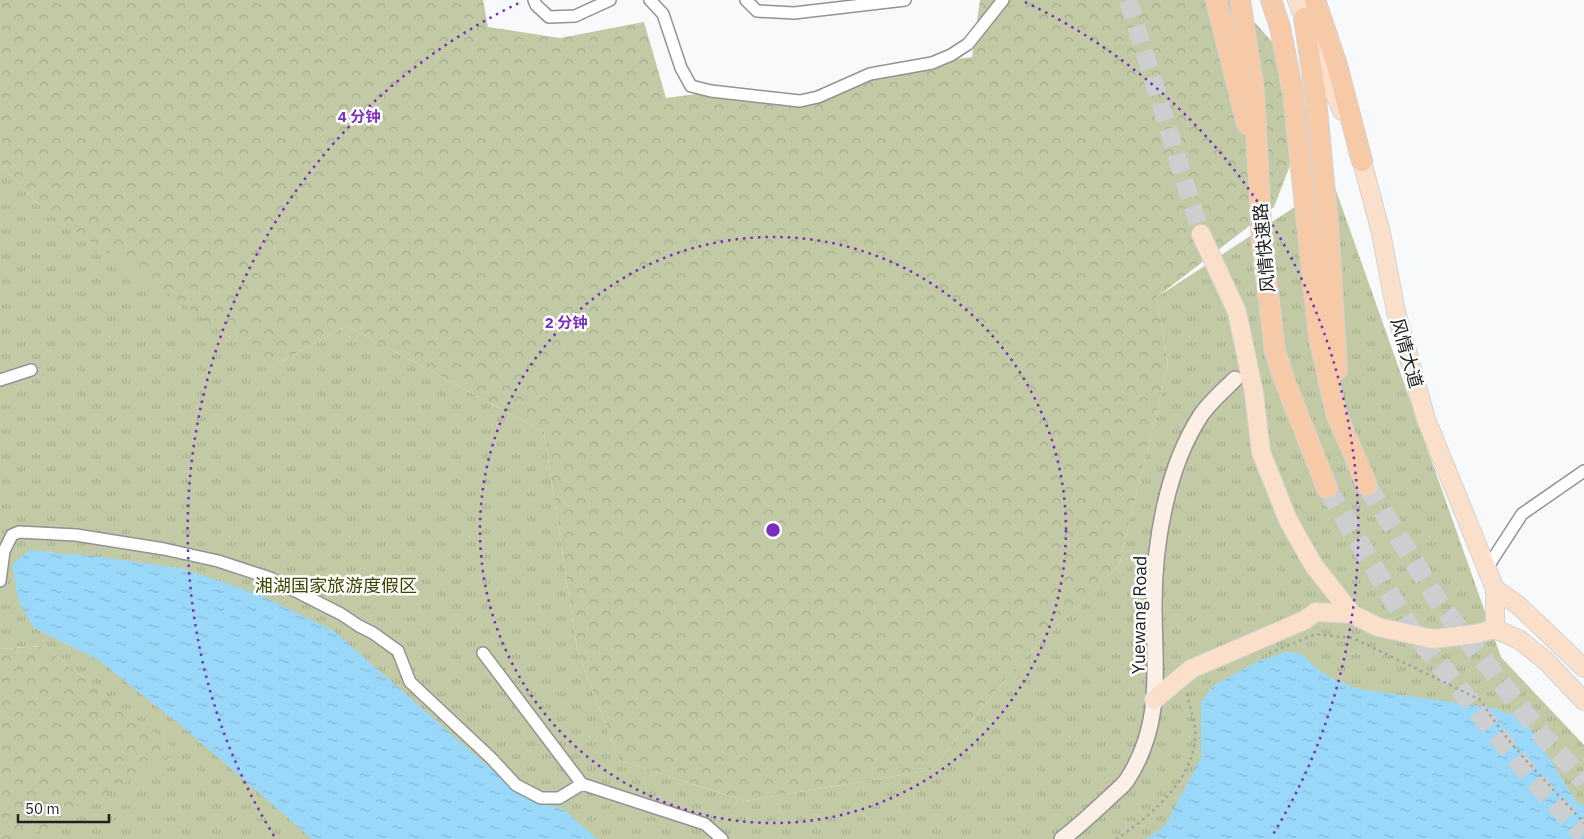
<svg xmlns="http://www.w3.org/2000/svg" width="1584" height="839" viewBox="0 0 1584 839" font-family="'IBM Plex Sans','Noto Sans SC',sans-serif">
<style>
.forest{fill:url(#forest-crowns)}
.park{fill:url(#park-tufts)}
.water{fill:url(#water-ripples)}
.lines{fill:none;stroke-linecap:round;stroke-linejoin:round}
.primary-tunnel{stroke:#cccecf;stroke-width:18;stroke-dasharray:18 9;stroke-linecap:butt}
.highway-tunnel{stroke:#cccecf;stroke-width:20;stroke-dasharray:20 10;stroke-linecap:butt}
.street-casing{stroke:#919394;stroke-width:14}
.secondary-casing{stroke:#919394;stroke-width:18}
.primary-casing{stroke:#d2d3d3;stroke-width:20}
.highway-casing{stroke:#d2d3d3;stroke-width:22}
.path{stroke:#9fa1a2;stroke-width:2.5;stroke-dasharray:2.5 4;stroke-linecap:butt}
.street{stroke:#fff;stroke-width:11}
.secondary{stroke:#fcefe5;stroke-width:15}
.primary{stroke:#fadfca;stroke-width:18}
.highway{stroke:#f6caa7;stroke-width:20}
.ring{fill:none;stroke:#7b2cbf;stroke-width:2.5;stroke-dasharray:2.5 5}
.labels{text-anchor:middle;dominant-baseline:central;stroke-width:5;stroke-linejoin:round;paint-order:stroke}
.street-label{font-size:18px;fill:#202121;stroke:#fff}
.park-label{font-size:18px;fill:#3d4400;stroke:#fff}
.centre{fill:#7b2cbf;stroke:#fff;stroke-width:2.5}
.ring-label{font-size:15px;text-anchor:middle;font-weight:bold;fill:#7b2cbf;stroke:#fff;stroke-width:5;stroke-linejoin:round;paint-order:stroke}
</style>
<defs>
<pattern id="forest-crowns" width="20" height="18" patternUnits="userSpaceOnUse" patternTransform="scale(1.25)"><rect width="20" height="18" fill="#c2c9a5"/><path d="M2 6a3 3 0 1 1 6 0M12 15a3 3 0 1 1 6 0" fill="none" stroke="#a6ac8e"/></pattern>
<pattern id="park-tufts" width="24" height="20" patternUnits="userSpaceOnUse" patternTransform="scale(1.25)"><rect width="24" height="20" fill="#c2c9a5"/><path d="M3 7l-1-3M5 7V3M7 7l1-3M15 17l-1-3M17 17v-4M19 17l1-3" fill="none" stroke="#a6ac8e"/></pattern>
<pattern id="water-ripples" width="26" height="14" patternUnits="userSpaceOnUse" patternTransform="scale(1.25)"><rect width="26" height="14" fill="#9ad8f9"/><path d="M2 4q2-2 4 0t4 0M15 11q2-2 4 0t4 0" fill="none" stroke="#84b9d5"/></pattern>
</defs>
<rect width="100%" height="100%" fill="#f7f9fb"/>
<path class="forest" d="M0 0H483L488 27 560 38 644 22 666 98 719 91 802 106 867 71 972 57 980 0H1235L1275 45 1309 116 1274 207 1157 297 1168 365 1119 565 1013 670 931 770 745 801 619 760 577 649 544 432 347 326 273 366 76 324 40 206 0 163Z
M43 646 180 752 196 839H0V649Z"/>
<path class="park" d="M0 163 40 206 273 366 347 326 544 432 577 649 619 760 745 801 931 770 1013 670 1119 565 1168 365 1157 297 1333 182 1501 657 1584 745V839H22L47 828 179 752 43 646 0 649Z"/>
<path class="water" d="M29 550 100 557 180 568 258 594 334 631 509 785 535 802 564 809 597 839H312L184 728 97 659 34 628 19 602 12 565Z
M1286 652C1308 651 1304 660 1319 670 1331 678 1345 684 1358 689L1494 708 1524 719 1577 802 1584 806V839H1146L1165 826 1201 757V702L1214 685 1258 661Z"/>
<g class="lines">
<path class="primary-tunnel" d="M1128 0 1201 234"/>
<path class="highway-tunnel" d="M1367 485 1441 606 1543 736 1584 781
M1327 488 1408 625 1532 778 1584 835"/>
<defs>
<path id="street" d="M534 0 536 5 549 17 575 16 610 0
M650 0 663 14 681 68 691 86 711 91 800 101 818 97 870 74 932 63 951 55 968 44 1003 0
M746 0 757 11 794 13 905 0
M0 380 31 370
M1487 568 1522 514 1584 471
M0 581 4 551 12 535 19 532 76 535 164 549 218 561 270 578 341 614 359 626 373 633 398 651 410 682 491 758 516 785 541 798H559L582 784
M483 653 582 784 705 824 722 839"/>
<path id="secondary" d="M1062 839C1079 826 1095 811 1111 796 1116 791 1123 786 1127 780 1164 723 1154 668 1154 604 1154 542 1167 467 1201 415 1210 402 1224 390 1235 379"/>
<path id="primary" d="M1297 0 1342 111
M1357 149 1362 161 1381 233 1396 312 1426 419 1495 589 1518 605 1584 668
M1201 234 1237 312 1254 393 1261 452 1288 520 1314 566 1352 614 1378 627 1433 639 1475 634 1495 629 1520 640 1547 662 1584 701
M1495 629V589
M1154 700 1191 669 1305 620 1316 612 1352 614"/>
<path id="highway" d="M1216 0 1247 124
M1240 0 1254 91 1262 244 1275 351 1285 382 1327 488
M1271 0 1280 27 1293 93 1319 337 1336 413 1367 485
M1315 0 1337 65 1362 161
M1304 18 1316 98 1328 225 1337 370"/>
</defs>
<use href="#street" class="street-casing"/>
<use href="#secondary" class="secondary-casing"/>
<use href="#primary" class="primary-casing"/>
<use href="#highway" class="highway-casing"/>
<path class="path" d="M1269 653 1316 634 1353 638 1481 700C1507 746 1549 783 1584 823
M1116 839C1151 817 1199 775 1195 729 1194 716 1188 704 1187 691"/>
<use href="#street" class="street"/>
<use href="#secondary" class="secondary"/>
<use href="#primary" class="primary"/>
<use href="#highway" class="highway"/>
</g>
<g class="ring">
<circle cx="773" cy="530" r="293"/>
<path d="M274 836A585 585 0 0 1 521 2M1025 2A585 585 0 0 1 1272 836"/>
</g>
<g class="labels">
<g class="street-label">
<text transform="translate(1264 248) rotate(-95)">风情快速路</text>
<text transform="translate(1407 353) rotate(74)">风情大道</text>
<text transform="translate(1139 615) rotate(-89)">Yuewang Road</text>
</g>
<g class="park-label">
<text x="336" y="585">湘湖国家旅游度假区</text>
</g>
</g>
<circle cx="773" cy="530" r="8" class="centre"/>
<g class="ring-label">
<text x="359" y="122">4 分钟</text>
<text x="566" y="328">2 分钟</text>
</g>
<path d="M18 814v8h91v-8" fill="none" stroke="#202121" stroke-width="2.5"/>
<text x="25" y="814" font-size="15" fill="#202121" stroke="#ffffff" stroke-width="4" paint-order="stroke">50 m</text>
</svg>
